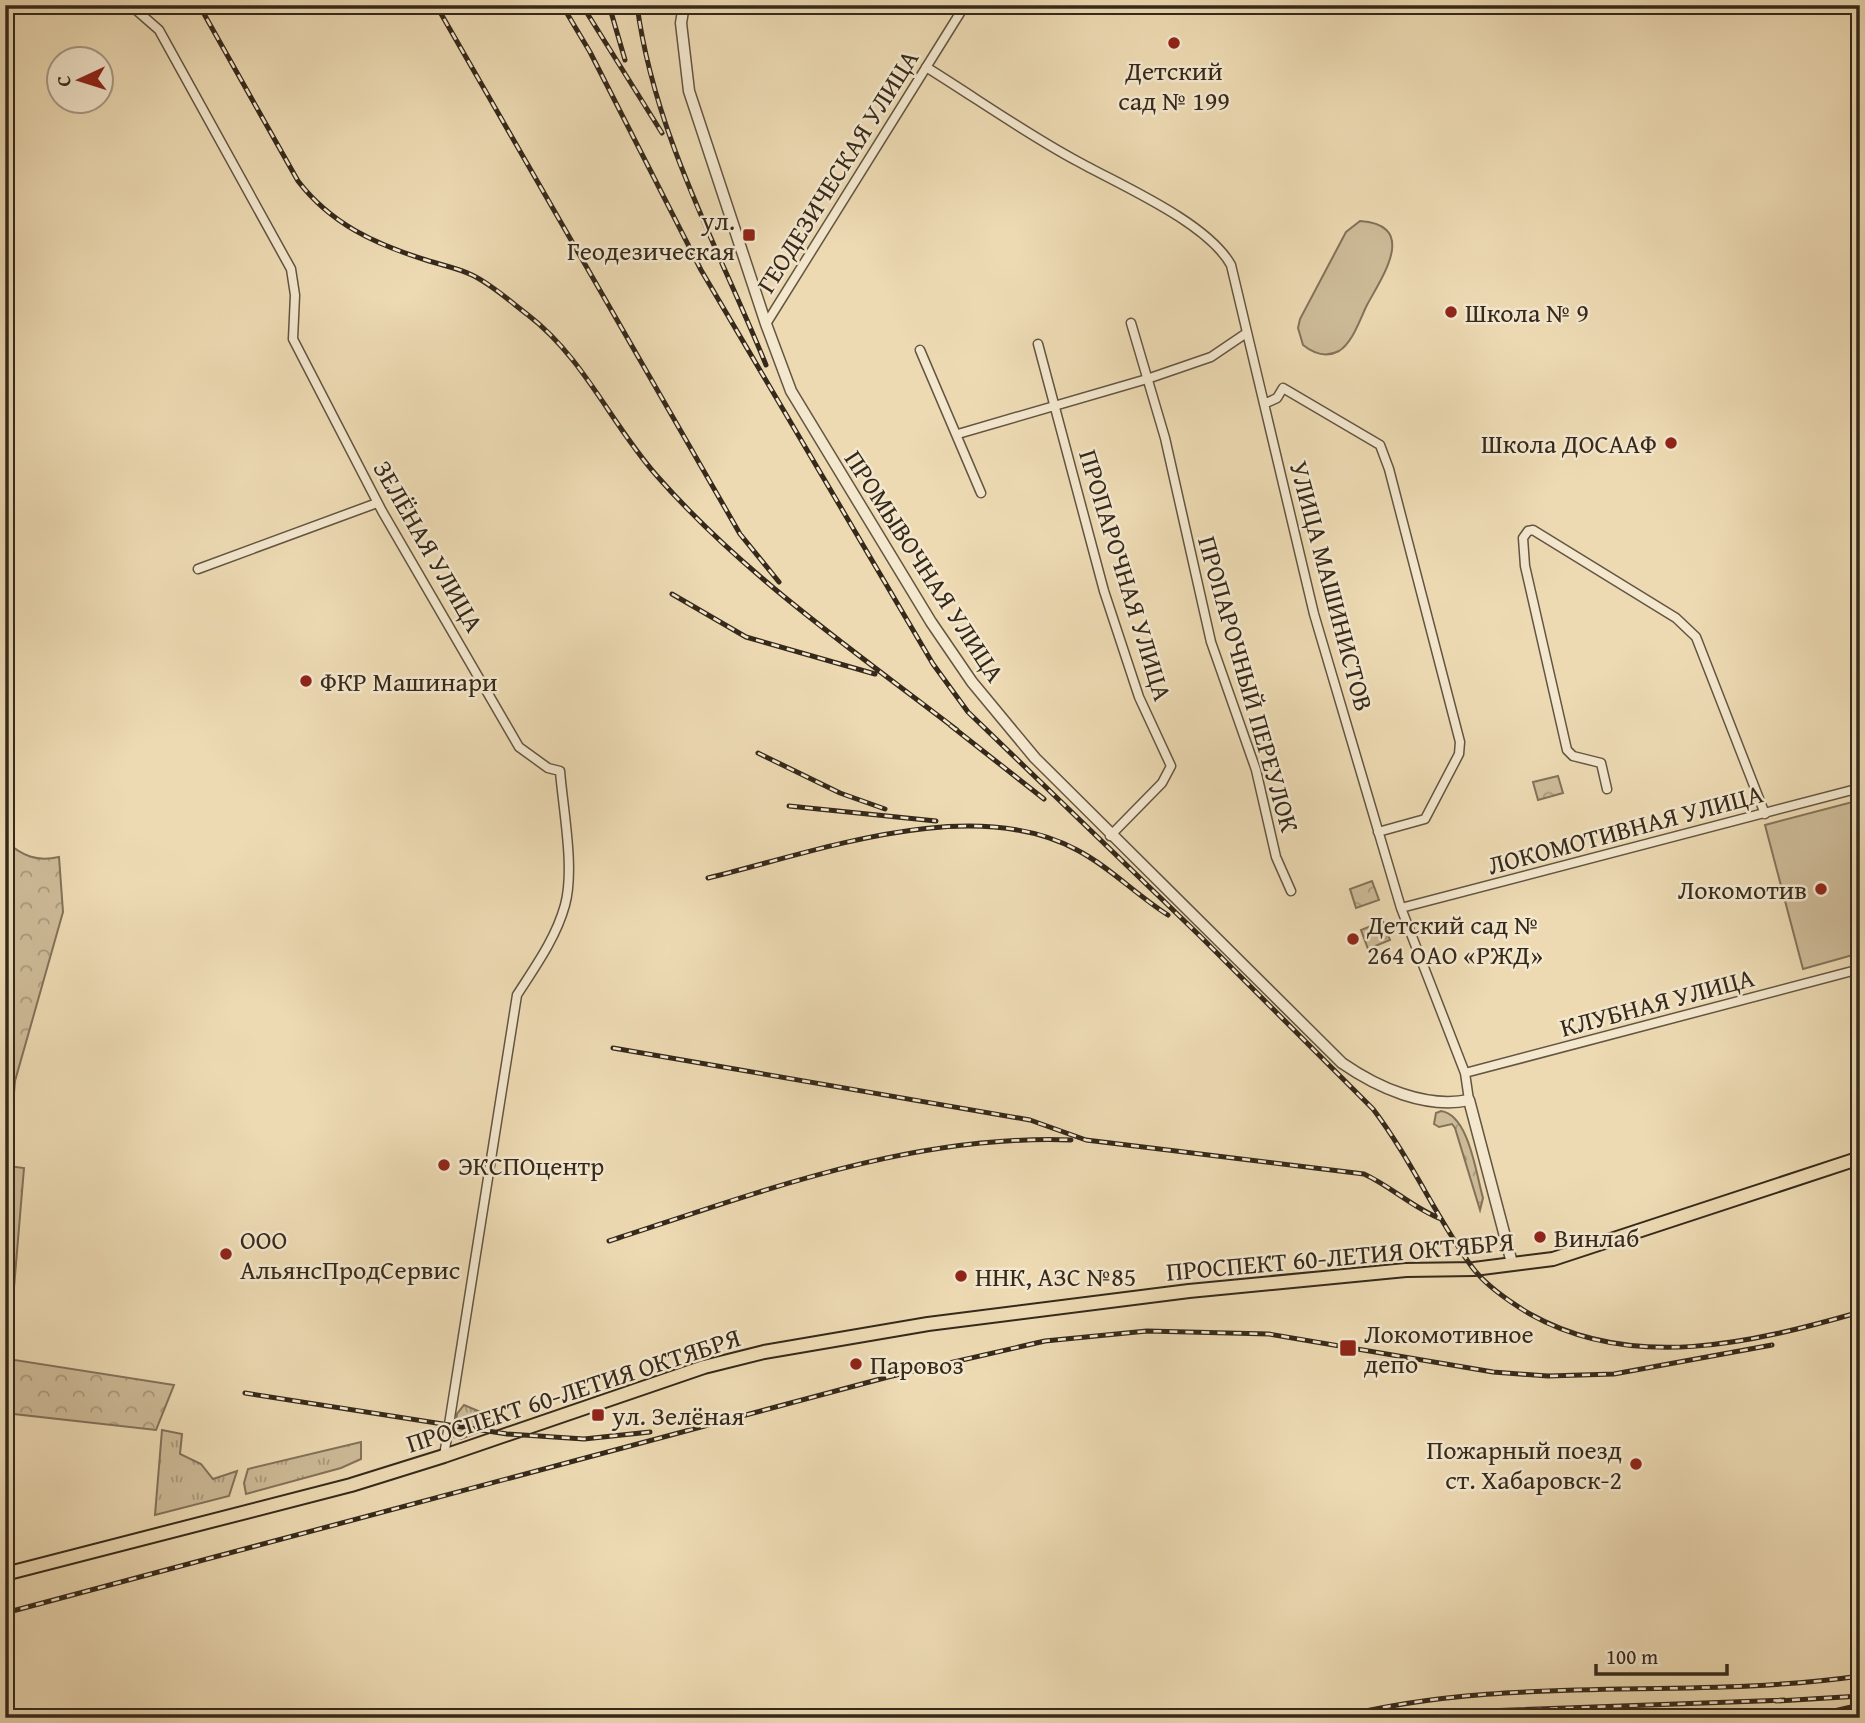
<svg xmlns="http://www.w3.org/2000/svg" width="1865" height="1723" viewBox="0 0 1865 1723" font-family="'Gentium Book Plus',serif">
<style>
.grass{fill:url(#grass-tufts);stroke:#82725a;stroke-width:2}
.forest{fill:url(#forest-crowns);stroke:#82725a;stroke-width:2}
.garden{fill:#cebc99;stroke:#82725a;stroke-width:2}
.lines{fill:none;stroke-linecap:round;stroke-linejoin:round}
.minor-casing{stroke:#635541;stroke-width:11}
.tertiary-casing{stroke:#635541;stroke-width:13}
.trunk-casing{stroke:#35291b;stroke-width:16}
.minor{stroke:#f3e7ce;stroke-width:8}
.tertiary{stroke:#f3e7ce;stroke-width:10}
.trunk{stroke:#eddab3;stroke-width:12}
.rail-casing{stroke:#35291b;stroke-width:5}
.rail{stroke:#f3e7ce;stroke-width:2.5;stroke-dasharray:8;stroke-linecap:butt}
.poi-dot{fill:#8f2418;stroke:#f3e7ce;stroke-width:2.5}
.labels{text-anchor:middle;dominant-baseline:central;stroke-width:5;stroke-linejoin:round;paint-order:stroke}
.poi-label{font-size:26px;fill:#35291b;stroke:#f3e7ce;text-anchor:start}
.street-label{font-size:26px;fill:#35291b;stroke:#f3e7ce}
</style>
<defs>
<pattern id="grass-tufts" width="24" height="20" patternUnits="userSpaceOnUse" patternTransform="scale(1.75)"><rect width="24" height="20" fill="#cebc99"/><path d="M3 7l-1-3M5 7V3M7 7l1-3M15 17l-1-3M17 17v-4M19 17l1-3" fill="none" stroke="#a8997c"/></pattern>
<pattern id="forest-crowns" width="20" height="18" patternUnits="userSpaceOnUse" patternTransform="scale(1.75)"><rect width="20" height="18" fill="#cebc99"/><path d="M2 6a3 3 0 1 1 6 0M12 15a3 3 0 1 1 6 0" fill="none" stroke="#a8997c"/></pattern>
</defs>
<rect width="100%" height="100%" fill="#eddab3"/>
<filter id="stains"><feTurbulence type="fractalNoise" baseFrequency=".00286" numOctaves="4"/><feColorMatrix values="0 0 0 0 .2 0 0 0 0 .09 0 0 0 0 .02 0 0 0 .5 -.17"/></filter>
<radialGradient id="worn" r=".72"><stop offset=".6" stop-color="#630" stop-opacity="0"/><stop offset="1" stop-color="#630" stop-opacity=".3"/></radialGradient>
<path class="grass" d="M464 1405 492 1417 491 1427 461 1439 454 1437 457 1414Z
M162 1430 182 1434 180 1454 201 1464 213 1479 237 1471 229 1496 155 1515Z
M361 1442V1459L341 1468 246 1494 244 1483 248 1469Z"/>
<path class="forest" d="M1558 776 1563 793 1538 800 1533 782Z
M5 841C23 856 36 862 59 857L63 912 15 1081 8 1166 24 1168 8 1359 174 1385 156 1430 5 1413Z
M1372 881 1379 900 1356 908 1350 889Z
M1383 921 1390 940 1368 949 1361 930Z
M1441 1111C1469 1115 1476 1174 1483 1198L1480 1210 1455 1128 1452 1124 1439 1127 1434 1124 1436 1113Z"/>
<path class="garden" d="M1360 221C1419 225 1382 277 1367 305 1360 319 1353 342 1339 351 1326 358 1313 353 1303 345L1298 328 1300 319 1346 232Z
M1860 800V953L1803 969 1765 825Z"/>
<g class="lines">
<defs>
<path id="minor" d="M123 5 135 9 159 30 291 269 295 295 293 339 382 511 519 747 548 768 560 771C563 809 575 869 565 905 556 938 535 967 517 995L444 1456
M926 67C976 98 1025 133 1077 161 1120 185 1207 222 1231 265L1314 614 1401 908 1465 1073 1469 1100
M1131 323 1165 438 1211 642 1256 770 1276 857 1291 891
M766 324 965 5
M1038 344 1104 591 1139 697 1171 766 1162 783 1110 836
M920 350 981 493
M1264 404 1277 398 1283 388 1380 445 1389 469 1460 742 1459 754 1425 819 1378 832
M958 434 1147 379 1211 357 1245 334
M198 569 377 503
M1607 789 1601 763 1573 756 1567 750 1525 566 1523 538 1528 531 1533 530 1676 618 1696 637 1765 814
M1401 908 1860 788
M1465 1073 1860 969"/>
<path id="tertiary" d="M684 5 681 23 689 91 766 324 791 391 931 622 972 682 1035 758 1342 1063C1378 1088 1426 1109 1469 1100L1512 1263"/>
<path id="trunk" d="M5 1574 351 1485 444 1456 704 1367 764 1352 928 1324 1189 1291 1406 1270 1474 1269 1553 1259 1860 1158"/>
</defs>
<use href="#minor" class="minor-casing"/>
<use href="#tertiary" class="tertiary-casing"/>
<use href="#trunk" class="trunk-casing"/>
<use href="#minor" class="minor"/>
<use href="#tertiary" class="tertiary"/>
<use href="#trunk" class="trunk"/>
<defs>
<path id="rail" d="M199 5 298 181C331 224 375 244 426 260 441 265 458 268 472 275 491 284 511 302 528 315 584 358 611 424 657 476 744 575 853 650 957 730
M436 5 740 534 779 582
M562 5 590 52 701 270 933 664 968 712 1200 936 1373 1109C1411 1159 1436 1217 1472 1267 1486 1286 1510 1302 1530 1314 1633 1372 1752 1343 1860 1312
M582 5 662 133
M609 5 625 60
M637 5C654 133 718 247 766 365
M672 594 746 637 875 674
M950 725 1044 799
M758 753 840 793 885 809
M789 806 936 821
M708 878C816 852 972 793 1077 850 1110 867 1136 895 1168 915
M613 1048 1030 1120 1086 1140 1364 1174C1392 1187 1413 1208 1441 1219
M609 1241C759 1192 912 1134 1071 1140
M245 1393 507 1434 584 1439 650 1432
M5 1613 888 1377 1045 1341 1147 1331 1269 1334 1493 1372 1548 1376 1614 1374 1772 1345
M1776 1701 1860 1696
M1336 1718C1508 1673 1686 1701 1860 1676
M1422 1718 1485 1711 1784 1700
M1804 1718 1860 1705"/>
</defs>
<use href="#rail" class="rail-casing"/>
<use href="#rail" class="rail"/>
</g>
<g class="poi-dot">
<circle cx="1174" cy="43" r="7"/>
<rect x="742" y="228" width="14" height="14" rx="3.5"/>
<circle cx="1451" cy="312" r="7"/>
<circle cx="1671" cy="443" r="7"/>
<circle cx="306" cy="681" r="7"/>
<circle cx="1821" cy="889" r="7"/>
<circle cx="1353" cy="939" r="7"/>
<circle cx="444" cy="1165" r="7"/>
<circle cx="1540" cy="1237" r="7"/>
<circle cx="226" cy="1254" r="7"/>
<circle cx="961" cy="1276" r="7"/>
<rect x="1339" y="1339" width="18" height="18" rx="3.5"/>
<circle cx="856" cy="1364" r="7"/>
<rect x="591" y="1408" width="14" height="14" rx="3.5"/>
<circle cx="1636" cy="1464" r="7"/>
</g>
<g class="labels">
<g class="poi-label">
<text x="1174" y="70" text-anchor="middle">Детский<tspan x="1174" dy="30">сад № 199</tspan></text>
<text x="735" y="220" text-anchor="end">ул.<tspan x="735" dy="30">Геодезическая</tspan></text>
<text x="1465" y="312">Школа № 9</text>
<text x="1657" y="443" text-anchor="end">Школа ДОСААФ</text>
<text x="320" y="681">ФКР Машинари</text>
<text x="1807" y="889" text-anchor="end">Локомотив</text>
<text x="1367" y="924">Детский сад №<tspan x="1367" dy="30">264 ОАО «РЖД»</tspan></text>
<text x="458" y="1165">ЭКСПОцентр</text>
<text x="1554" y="1237">Винлаб</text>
<text x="240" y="1239">ООО<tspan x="240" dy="30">АльянсПродСервис</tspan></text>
<text x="975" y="1276">ННК, АЗС №85</text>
<text x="1364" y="1333">Локомотивное<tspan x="1364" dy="30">депо</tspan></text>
<text x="870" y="1364">Паровоз</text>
<text x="612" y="1415">ул. Зелёная</text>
<text x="1622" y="1449" text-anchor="end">Пожарный поезд<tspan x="1622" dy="30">ст. Хабаровск-2</tspan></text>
</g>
<g class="street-label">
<text transform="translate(837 171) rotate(-58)">ГЕОДЕЗИЧЕСКАЯ УЛИЦА</text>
<text transform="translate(429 546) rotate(60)">ЗЕЛЁНАЯ УЛИЦА</text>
<text transform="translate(925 566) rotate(57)">ПРОМЫВОЧНАЯ УЛИЦА</text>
<text transform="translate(1126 575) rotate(73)">ПРОПАРОЧНАЯ УЛИЦА</text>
<text transform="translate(1332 586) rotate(75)">УЛИЦА МАШИНИСТОВ</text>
<text transform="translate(1249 684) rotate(74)">ПРОПАРОЧНЫЙ ПЕРЕУЛОК</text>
<text transform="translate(1625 829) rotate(-15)">ЛОКОМОТИВНАЯ УЛИЦА</text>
<text transform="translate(1657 1002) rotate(-15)">КЛУБНАЯ УЛИЦА</text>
<text transform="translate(1340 1256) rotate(-5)">ПРОСПЕКТ 60-ЛЕТИЯ ОКТЯБРЯ</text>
<text transform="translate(573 1390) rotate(-18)">ПРОСПЕКТ 60-ЛЕТИЯ ОКТЯБРЯ</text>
</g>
</g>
<rect width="1865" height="1723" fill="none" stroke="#eddab3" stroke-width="28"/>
<rect x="7" y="7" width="1851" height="1709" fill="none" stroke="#35291b" stroke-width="3.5"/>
<rect x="14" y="14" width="1837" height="1695" fill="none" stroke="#35291b" stroke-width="2"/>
<g transform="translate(80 80) rotate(266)"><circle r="33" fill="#f3e7ce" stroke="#a79b86" stroke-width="2"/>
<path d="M0-5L12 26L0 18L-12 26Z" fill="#8f2418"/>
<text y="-10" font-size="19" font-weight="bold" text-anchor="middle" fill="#35291b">С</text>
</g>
<path d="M1596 1664v10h131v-10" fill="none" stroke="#35291b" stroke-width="3.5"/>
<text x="1606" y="1664" font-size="21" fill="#35291b" stroke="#f3e7ce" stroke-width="5" paint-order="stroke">100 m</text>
<rect width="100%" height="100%" filter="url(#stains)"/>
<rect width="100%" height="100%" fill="url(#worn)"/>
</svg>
